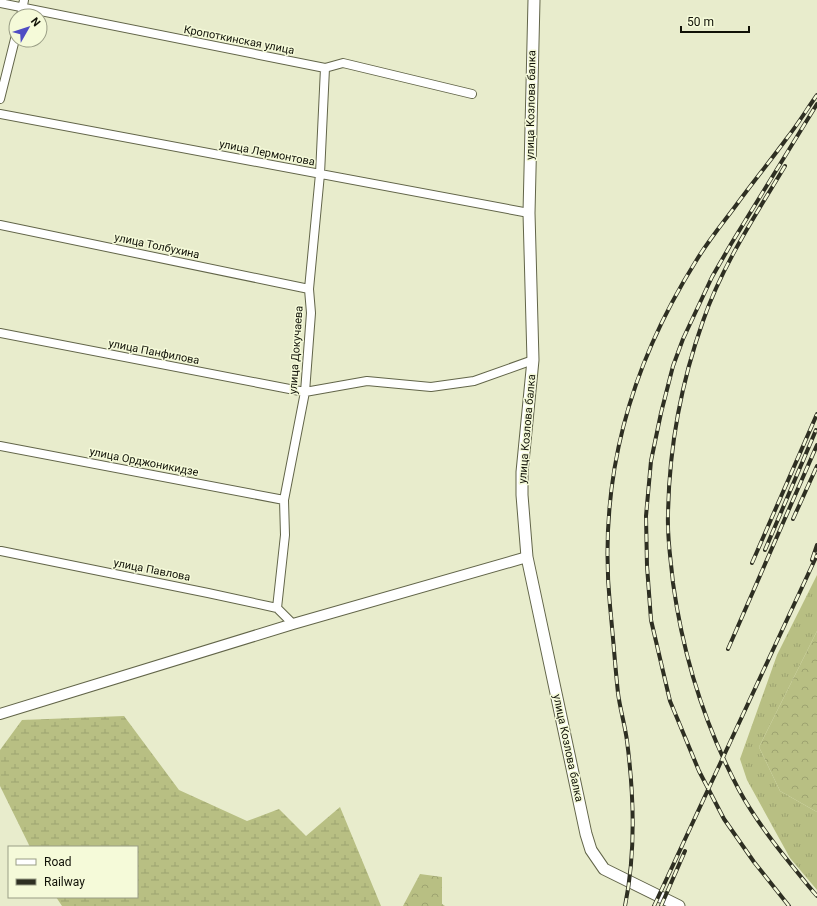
<svg xmlns="http://www.w3.org/2000/svg" width="817" height="906" viewBox="0 0 817 906" font-family="Roboto,sans-serif">
<style>
.grass{fill:url(#grass-tufts)}
.forest{fill:url(#forest-crowns)}
.wetland{fill:url(#wetland-marsh)}
.lines{fill:none;stroke-linecap:round;stroke-linejoin:round}
.minor-casing{stroke:#626549;stroke-width:10}
.tertiary-casing{stroke:#626549;stroke-width:12}
.secondary-casing{stroke:#626549;stroke-width:13}
.minor{stroke:#fff;stroke-width:8}
.tertiary{stroke:#fff;stroke-width:10}
.secondary{stroke:#fff;stroke-width:11}
.rail-casing{stroke:#2e2f22;stroke-width:4}
.rail{stroke:#f5fad9;stroke-width:2.5;stroke-dasharray:8;stroke-linecap:butt}
.labels{text-anchor:middle;dominant-baseline:central;stroke-width:3;stroke-linejoin:round;paint-order:stroke}
.street-label{font-size:11px;fill:#101107;stroke:#f5fad9}
</style>
<defs>
<pattern id="grass-tufts" width="24" height="20" patternUnits="userSpaceOnUse"><rect width="24" height="20" fill="#b8bf83"/><path d="M3 7l-1-3M5 7V3M7 7l1-3M15 17l-1-3M17 17v-4M19 17l1-3" fill="none" stroke="#9da370"/></pattern>
<pattern id="forest-crowns" width="20" height="18" patternUnits="userSpaceOnUse"><rect width="20" height="18" fill="#b8bf83"/><path d="M2 6a3 3 0 1 1 6 0M12 15a3 3 0 1 1 6 0" fill="none" stroke="#9da370"/></pattern>
<pattern id="wetland-marsh" width="20" height="14" patternUnits="userSpaceOnUse"><rect width="20" height="14" fill="#b8bf83"/><path d="M1 5h8M5 5V1M11 12h8M15 12V8" fill="none" stroke="#9da370"/></pattern>
</defs>
<rect width="100%" height="100%" fill="#e8eccc"/>
<path class="grass" d="M817 575V631L759 747 780 791 817 812V890L790 858 747 780 740 759 777 655Z"/>
<path class="forest" d="M817 631V812L780 791 759 747Z
M420 874 442 877V904L445 906H403Z"/>
<path class="wetland" d="M124 716 179 790 247 821 279 809 306 836 340 807 381 906H62L56 897H137V847H30L0 786V750L22 720Z"/>
<g class="lines">
<defs>
<path id="minor" d="M0 3 325 68 343 63 472 94
M21 16 24 0
M0 99 16 35
M0 114 529 213
M0 225 309 289
M0 333 305 392 367 381 431 387 474 381 533 360
M0 446 284 500
M1 551 208 593 277 608 293 624
M277 608 285 535 284 500 305 392 311 313 309 289 320 174 325 68"/>
<path id="tertiary" d="M0 714 293 624 527 557"/>
<path id="secondary" d="M534 0 529 213 533 360 522 472V495L527 557 586 834 591 850 604 869 679 906"/>
</defs>
<use href="#minor" class="minor-casing"/>
<use href="#tertiary" class="tertiary-casing"/>
<use href="#secondary" class="secondary-casing"/>
<use href="#minor" class="minor"/>
<use href="#tertiary" class="tertiary"/>
<use href="#secondary" class="secondary"/>
<defs>
<path id="rail" d="M785 166C755 216 722 266 703 321 681 383 669 449 668 515 667 538 671 561 673 583 683 655 705 726 739 790 752 814 772 841 789 862 798 873 807 885 817 896
M793 519 817 466
M765 550 816 430
M812 560 817 545
M752 563 817 414
M728 649 817 445
M625 906C636 852 634 795 627 741 625 725 620 709 618 693 615 665 613 635 610 606 598 480 629 368 696 261 708 241 723 223 737 204 753 182 771 160 787 138 798 124 807 109 817 95
M654 906 817 555
M661 906 685 851
M789 906 754 862 724 819 699 771 670 701 651 620 647 566 646 516 651 461 661 413 673 366 683 339 712 277 731 244 817 104"/>
</defs>
<use href="#rail" class="rail-casing"/>
<use href="#rail" class="rail"/>
</g>
<g class="labels">
<g class="street-label">
<text transform="translate(239 40) rotate(11)">Кропоткинская улица</text>
<text transform="translate(531 105) rotate(-89)">улица Козлова балка</text>
<text transform="translate(267 153) rotate(11)">улица Лермонтова</text>
<text transform="translate(157 246) rotate(12)">улица Толбухина</text>
<text transform="translate(296 350) rotate(-86)">улица Докучаева</text>
<text transform="translate(154 352) rotate(11)">улица Панфилова</text>
<text transform="translate(527 429) rotate(-85)">улица Козлова балка</text>
<text transform="translate(144 462) rotate(11)">улица Орджоникидзе</text>
<text transform="translate(152 570) rotate(11)">улица Павлова</text>
<text transform="translate(568 748) rotate(78)">улица Козлова балка</text>
</g>
</g>
<rect x="8" y="846" width="130" height="52" fill="#f5fad9" stroke="#999d85"/>
<rect x="16" y="859" width="20" height="6" fill="#ffffff" stroke="#999d85"/>
<text x="44" y="866" font-size="12" fill="#101107">Road</text>
<rect x="16" y="879" width="20" height="6" fill="#2e2f22" stroke="#999d85"/>
<text x="44" y="886" font-size="12" fill="#101107">Railway</text>
<g transform="translate(28 28) rotate(51)"><circle r="19" fill="#f5fad9" stroke="#999d85"/>
<path d="M0-3L7 15L0 10L-7 15Z" fill="#4f4dc4"/>
<text y="-6" font-size="11" font-weight="bold" text-anchor="middle" fill="#101107">N</text>
</g>
<path d="M681 26v6h68v-6" fill="none" stroke="#101107" stroke-width="2"/>
<text x="687" y="26" font-size="12" fill="#101107" stroke="#f5fad9" stroke-width="3" paint-order="stroke">50 m</text>
</svg>
